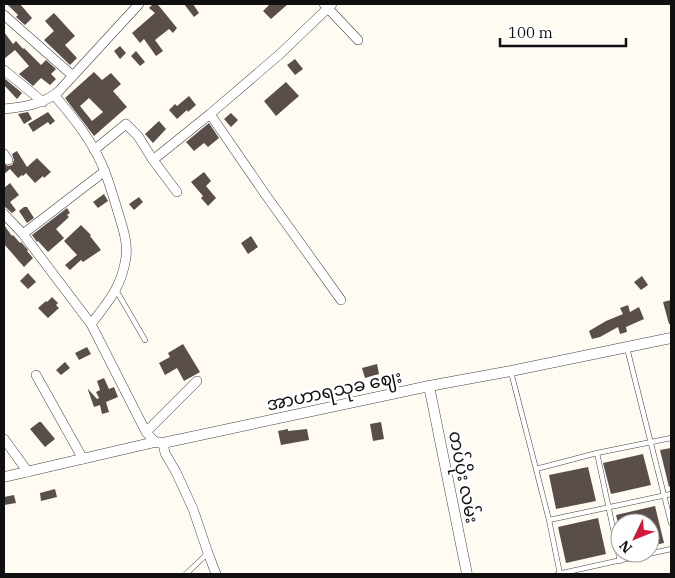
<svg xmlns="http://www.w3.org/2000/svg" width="675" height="578" viewBox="0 0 675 578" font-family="'IBM Plex Serif','Noto Sans Myanmar',serif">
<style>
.building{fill:#5a4e4b;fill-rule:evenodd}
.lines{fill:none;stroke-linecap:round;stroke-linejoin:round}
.service-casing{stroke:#434343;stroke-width:5.5}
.minor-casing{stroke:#434343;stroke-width:10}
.tertiary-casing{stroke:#434343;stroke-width:11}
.service{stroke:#fff;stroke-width:4.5}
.minor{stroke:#fff;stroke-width:9}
.tertiary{stroke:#fff;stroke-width:10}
.labels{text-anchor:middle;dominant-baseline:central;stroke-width:5;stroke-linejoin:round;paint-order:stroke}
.street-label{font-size:18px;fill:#101010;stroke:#fff}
</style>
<rect width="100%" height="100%" fill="#fffbf3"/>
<path class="building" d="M7 4H20L32 18 25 25 16 17 18 15Z
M153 4H156L159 6 177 28 173 33 169 29 155 40 163 51 156 56 144 39 140 43 132 33 155 13 149 8Z
M184 4H193L199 13 194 17Z
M270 4H288L271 19 263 11Z
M54 13 75 36 65 45 77 58 70 65 44 40 54 31 45 21Z
M4 32 13 44 16 41 23 49 24 48 41 65 46 60 56 69 51 74 56 79 50 85 41 78 33 86 19 74 29 66 15 50 4 59Z
M120 46 126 53 120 59 114 51Z
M136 51 145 62 140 66 131 56Z
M295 59 303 69 295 75 287 65Z
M94 72 102 80 111 73 121 84 113 91 127 107 94 136 65 98ZM89 98 103 112 92 121 80 106Z
M4 78 22 93 17 99 4 85Z
M286 82 299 96 276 116 264 101Z
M189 96 196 105 188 112 187 110 177 119 169 110 175 104 177 106Z
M28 112 32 119 24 124 18 114Z
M48 112 55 121 50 125 48 122 33 132 28 124Z
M231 113 238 120 231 127 224 119Z
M159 121 166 129 153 143 145 134Z
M209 123 219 138 208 147 204 143 194 151 186 142Z
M17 151 27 167 37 158 51 172 44 178 43 176 35 183 26 173 23 176 22 175 18 178 10 169 4 174V164L8 166 12 165 14 160 12 154Z
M204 172 211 181 206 186 216 198 208 206 201 198 203 196 191 182Z
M10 183 19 195 10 202 16 210 12 213 4 206V188Z
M104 194 108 201 98 208 93 202Z
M139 197 143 202 134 210 129 204Z
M24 207H27L34 218 27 223 19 211Z
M67 208 70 213 67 215 69 217 56 229 64 238 48 252 38 241 37 242 32 235Z
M4 225 12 236 13 235 20 243 21 242 28 250 27 251 33 258 24 267 4 244Z
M81 225 91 235 90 236 101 250 83 262 81 260 70 270 65 265 77 255 64 241Z
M251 236 258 247 248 254 241 243Z
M28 273 36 282 28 289 20 281Z
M642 276 648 285 641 290 634 282Z
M52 297 58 303 56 305 59 308 48 318 38 308 46 301 47 302Z
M671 300V324H669L663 302Z
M628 305 630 312 639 307 644 319 626 327 627 332 620 334 618 327 600 337 592 339 589 331 606 321 623 314 620 308Z
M183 344 200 372 184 381 177 368 165 375 159 363 170 357 168 353Z
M87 347 91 354 79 360 75 353Z
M65 362 70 368 61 375 56 370Z
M377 364 379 374 365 378 362 368Z
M104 378 109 389 114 387 118 397 106 402 109 412 102 414 100 405 94 407 88 390V389L97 399 99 398 96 392 100 390 97 381Z
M39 422H41L55 439 45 447 30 429Z
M381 422 384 439 373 441 370 424Z
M288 429V431L307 429 309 440 281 445 278 431Z
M671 448V486L669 487 660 450Z
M643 454 651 485 611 494 603 463Z
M588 467 596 501 556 509 549 475Z
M55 489 57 497 41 501 40 493Z
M14 495 16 503 4 505V497Z
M655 506 664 543 650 546V523H618L616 515Z
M598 518 606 554 566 563 558 527Z"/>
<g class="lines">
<defs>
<path id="service" d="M116 290 145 340
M627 348 671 523
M511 372 536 469 597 453 671 438
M597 453 620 561
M536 469 549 520 560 574
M549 520 671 494
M186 574 208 553
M558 574 671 549"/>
<path id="minor" d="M324 4 358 40
M4 15 73 76
M4 70 43 102
M54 95C74 118 94 143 105 172 110 185 114 199 118 212 122 226 128 241 126 257 122 286 109 301 91 324
M4 109C24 107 44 104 59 91L139 4
M210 114 265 194 341 300
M94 150 126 124 138 136 153 160 177 192
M4 154 8 160
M153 160 210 114 280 54 332 4
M4 214 23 234 91 324 146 432 155 442
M23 234 105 171
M36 375 83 459
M146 432 197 381
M4 439 28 472
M163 443 165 453 176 472 193 509 208 553 216 574"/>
<path id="tertiary" d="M429 386 467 574
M4 477 155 442 163 443 429 386 511 371 671 338"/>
</defs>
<use href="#service" class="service-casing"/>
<use href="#minor" class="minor-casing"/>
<use href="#tertiary" class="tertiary-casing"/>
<use href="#service" class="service"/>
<use href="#minor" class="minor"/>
<use href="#tertiary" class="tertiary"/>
</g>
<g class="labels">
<g class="street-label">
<text transform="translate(334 390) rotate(-12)">အာဟာရသုခ ဈေး</text>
<text transform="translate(464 477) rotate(79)">တပ်ပိုး လမ်း</text>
</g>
</g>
<rect width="675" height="578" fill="none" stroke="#101010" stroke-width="10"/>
<g transform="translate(635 538) rotate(227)"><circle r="24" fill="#ffffff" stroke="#9f9f9f"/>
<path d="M0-4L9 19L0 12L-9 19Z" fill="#d1173a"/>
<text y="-8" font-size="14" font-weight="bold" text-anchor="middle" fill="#101010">N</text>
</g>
<path d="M500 38v8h126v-8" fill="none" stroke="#101010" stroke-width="2.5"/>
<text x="508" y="38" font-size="15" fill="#101010" stroke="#ffffff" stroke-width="4" paint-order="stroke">100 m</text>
</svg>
